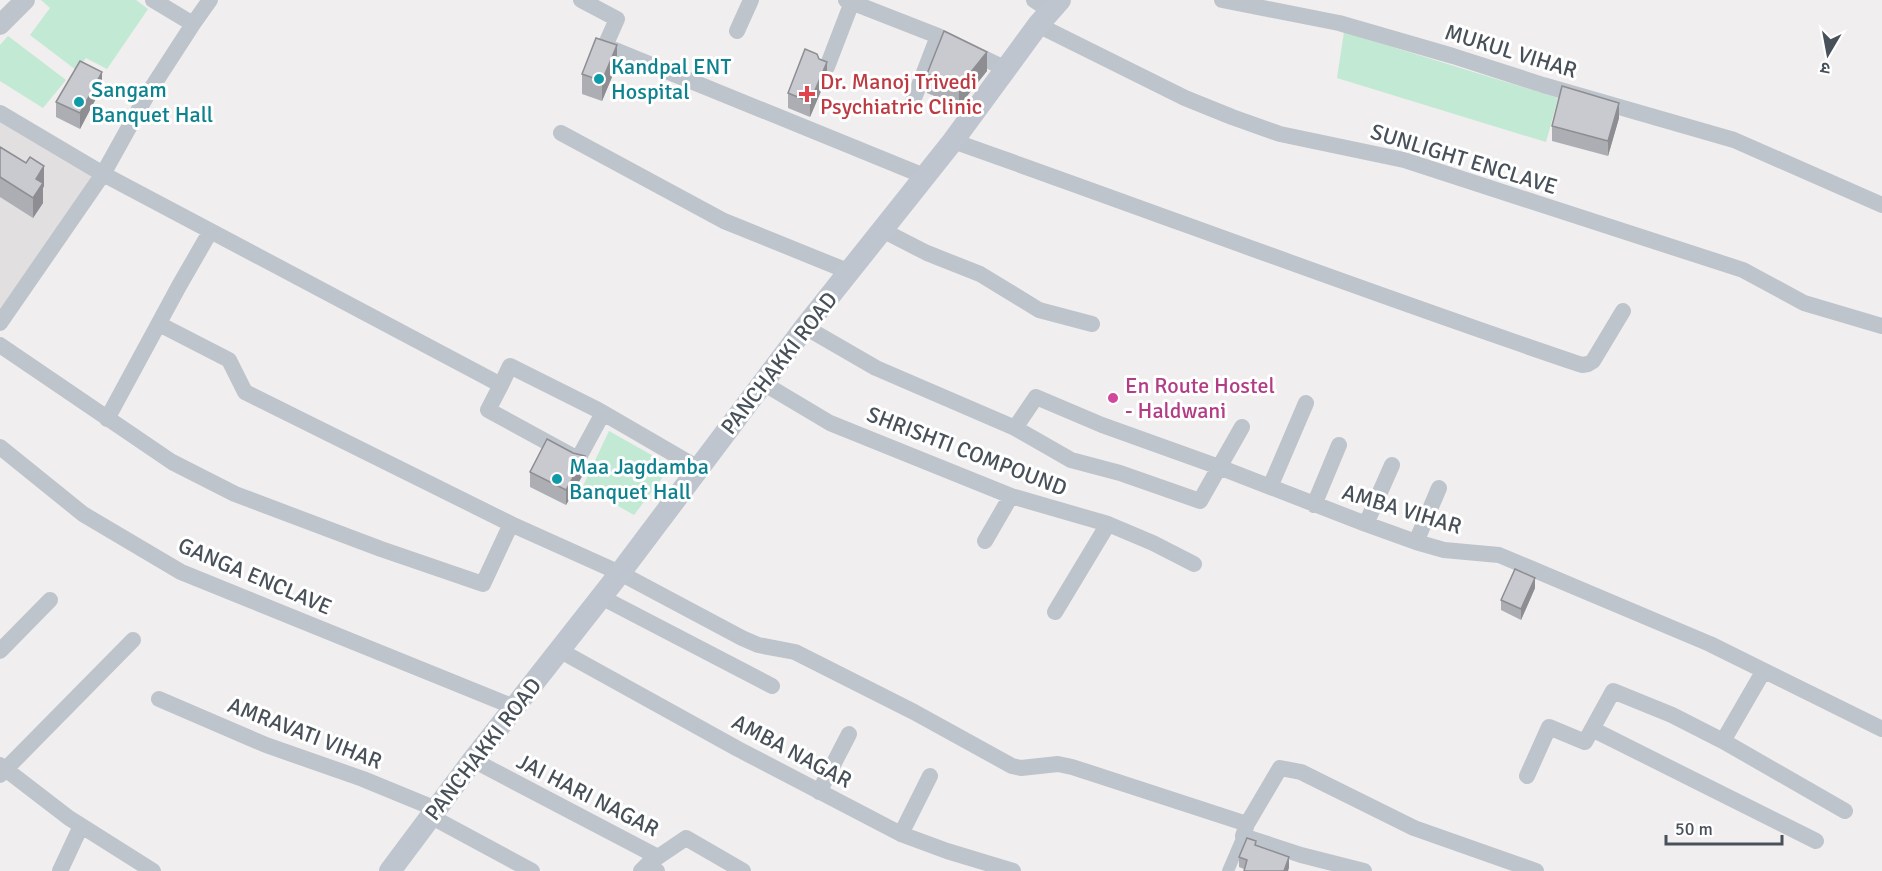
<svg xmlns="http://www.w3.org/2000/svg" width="1882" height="871" viewBox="0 0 1882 871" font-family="Signika,'Noto Sans Devanagari',sans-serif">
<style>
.education{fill:#e1dfdf}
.green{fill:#c1e9d3}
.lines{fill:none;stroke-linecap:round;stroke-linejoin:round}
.pedestrian{stroke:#bec4cb;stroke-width:12}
.minor{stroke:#bec4cb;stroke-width:16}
.tertiary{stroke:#bec4cb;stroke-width:20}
.secondary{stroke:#bec5cf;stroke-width:22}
.wall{fill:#adaeb3}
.shaded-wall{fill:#8d8d92}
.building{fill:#c9cad0;stroke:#8d8d92;stroke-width:1.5}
.culture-dot{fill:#0f9aa8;stroke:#fff;stroke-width:2}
.health-dot{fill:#e0444e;stroke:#fff;stroke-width:2}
.hotel-dot{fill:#d1479c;stroke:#fff;stroke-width:2}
.labels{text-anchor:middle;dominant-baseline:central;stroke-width:6;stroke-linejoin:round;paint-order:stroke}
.street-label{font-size:22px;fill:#485059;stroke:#fff}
.culture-label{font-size:22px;fill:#0d838f;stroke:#fff;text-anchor:start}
.health-label{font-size:22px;fill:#be3a42;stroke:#fff;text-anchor:start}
.hotel-label{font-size:22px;fill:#b23c85;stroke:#fff;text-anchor:start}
</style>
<rect width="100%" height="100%" fill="#f0eeee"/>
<path class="education" d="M0 120 94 177 0 312Z"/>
<path class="green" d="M41 0H136L148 9 107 69 86 58 76 70 30 35 50 8Z
M1344 32 1558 98 1546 142 1337 78Z
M8 36 66 80 43 108 0 81V45Z
M609 431 671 466 634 515 583 486Z"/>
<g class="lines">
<path class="pedestrian" d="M1228 871 1243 836"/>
<path class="minor" d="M153 0 193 24 210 0
M581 0 617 19 605 46 924 176
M846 0 938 36 1006 69
M1034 0 1051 11
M1222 0 1339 23 1453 56 1543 85 1734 140 1882 205
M1038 25 1185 98 1232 117 1280 134 1404 160 1743 270 1804 303 1882 326
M737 31 751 0
M827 67 852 2
M913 101 938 36
M0 113 103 174 501 385 510 366 598 410 698 468
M561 133 724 221 850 272
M953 141C1163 215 1371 294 1582 365L1588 364 1593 361 1623 311
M882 230 927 253 980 274 1039 310 1092 324
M0 323 103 174 147 95 193 24
M159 324 229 360 245 392 511 524 620 573 742 638 758 645 795 652 914 712 1012 766 1021 768 1058 764 1072 767 1247 824 1280 768 1301 772 1414 828 1536 871
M805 327 876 368 1015 428 1071 460 1120 473 1200 501 1242 427
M0 345 172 462 235 494 381 549 483 584 511 524
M763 383 830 423 1011 496 1108 524 1153 543 1194 564
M501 385 488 410 578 459 603 413
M107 419 179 286 210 232
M1015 428 1036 397 1102 425 1219 467 1366 524 1416 542 1444 550 1499 555 1710 644 1882 729
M0 447 83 514 181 572 514 707
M1270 487 1306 403
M1314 505 1339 445
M1366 524 1392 465
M985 541 1011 496
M1416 542 1439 488
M601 597 772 686
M1055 612 1108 524
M559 650 738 749 901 834 947 851 1013 871
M0 651 50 600
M159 699 266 745 363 779 436 809
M1592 729 1816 841
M1723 741 1763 672
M473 760 658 857 686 838 743 871
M0 765 69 818 153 871
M0 775 133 640
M1527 776 1549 727 1585 742 1613 691 1672 715 1723 741 1845 811
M819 792 849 734
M430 816 532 871
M1247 824 1243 836 1301 855 1364 871
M901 834 930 776
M60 871 81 826
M641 871 648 864 657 871"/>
<path class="tertiary" d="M0 25 25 0"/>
<path class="secondary" d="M390 871 473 760 620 573 805 327 953 141 1038 25 1060 0"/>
</g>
<path class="wall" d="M617 65 602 101 582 94V74Z
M987 71 959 106 927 93V74Z
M827 77 810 117 788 108V93Z
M102 87 80 129 56 117V102Z
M1619 118 1608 156 1552 141V126Z
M0 147 44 186 43 188V203L33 218 0 197Z
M585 471 566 505 530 487V472Z
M1535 588 1521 620 1501 610V600Z
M1256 845 1289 867 1288 871H1244V869L1239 867V857Z"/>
<path class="shaded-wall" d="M617 45V65L602 101V81Z
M987 52V71L959 106V87Z
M827 62V77L810 117V102Z
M102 72V87L80 129V113Z
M1619 103V118L1608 156V141Z
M44 166V186L43 188V203L33 218V198L36 179Z
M585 456V471L566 505V490Z
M1535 578V588L1521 620V609Z
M1289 857V867L1288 871H1284Z"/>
<path class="building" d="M944 31 987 52 959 87 927 74Z
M596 38 617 45 602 81 582 74Z
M805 49 817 54 819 59 827 62 810 102 788 93Z
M80 61 102 72 80 113 56 102Z
M1562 86 1619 103 1608 141 1552 126Z
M0 147 26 163 30 157 44 166 36 179 43 183 33 198 0 177Z
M547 439 573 453 585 456 566 490 530 472Z
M1515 569 1535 578 1521 609 1501 600Z
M1247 838 1256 841 1255 845 1289 857 1284 871H1244L1247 860 1239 857Z"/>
<g class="culture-dot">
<circle cx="599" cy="79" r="6"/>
<circle cx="79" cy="102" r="6"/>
<circle cx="557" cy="479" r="6"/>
</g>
<path class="health-dot" d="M804 85h6v6h6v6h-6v6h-6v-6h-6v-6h6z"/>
<circle class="hotel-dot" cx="1113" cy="398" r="6"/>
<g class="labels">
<g class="street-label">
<text transform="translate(1511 51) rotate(17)">MUKUL VIHAR</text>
<text transform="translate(1464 159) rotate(17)">SUNLIGHT ENCLAVE</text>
<text transform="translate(779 363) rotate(-52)">PANCHAKKI ROAD</text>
<text transform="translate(967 451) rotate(21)">SHRISHTI COMPOUND</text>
<text transform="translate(1402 509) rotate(17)">AMBA VIHAR</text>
<text transform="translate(255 576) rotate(23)">GANGA ENCLAVE</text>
<text transform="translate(305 733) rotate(21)">AMRAVATI VIHAR</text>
<text transform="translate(483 749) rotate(-52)">PANCHAKKI ROAD</text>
<text transform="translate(792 751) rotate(28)">AMBA NAGAR</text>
<text transform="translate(588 795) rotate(27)">JAI HARI NAGAR</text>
</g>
<g class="culture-label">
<text x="611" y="66">Kandpal ENT<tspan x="611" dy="25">Hospital</tspan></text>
<text x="91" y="89">Sangam<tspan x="91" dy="25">Banquet Hall</tspan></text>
<text x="569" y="466">Maa Jagdamba<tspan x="569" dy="25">Banquet Hall</tspan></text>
</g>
<g class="health-label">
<text x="820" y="81">Dr. Manoj Trivedi<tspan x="820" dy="25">Psychiatric Clinic</tspan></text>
</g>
<g class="hotel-label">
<text x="1125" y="385">En Route Hostel<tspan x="1125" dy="25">- Haldwani</tspan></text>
</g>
</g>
<g transform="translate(1828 54) rotate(190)" stroke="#ffffff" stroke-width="4.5" paint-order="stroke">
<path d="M0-4.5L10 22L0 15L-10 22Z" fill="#485059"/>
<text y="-9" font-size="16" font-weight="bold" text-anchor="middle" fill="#485059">उ</text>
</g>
<path d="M1666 835v9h116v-9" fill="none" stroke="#485059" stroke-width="3"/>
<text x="1675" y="835" font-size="18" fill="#485059" stroke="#ffffff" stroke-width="4.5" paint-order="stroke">50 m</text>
</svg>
